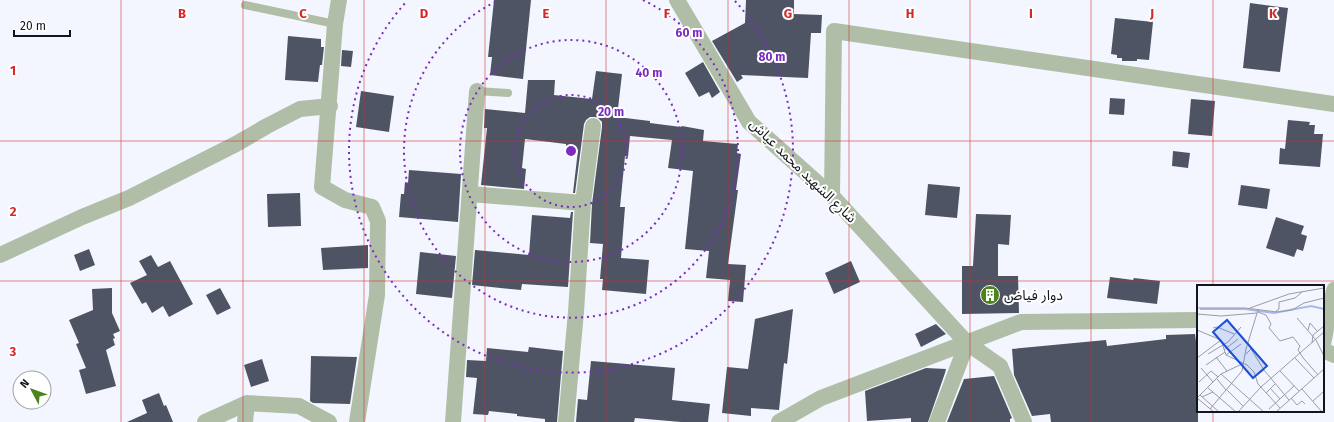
<svg xmlns="http://www.w3.org/2000/svg" width="1334" height="422" viewBox="0 0 1334 422" font-family="'Fira Sans','Noto Sans Arabic',sans-serif">
<style>
.building{fill:#4f5465}
.lines{fill:none;stroke-linecap:round;stroke-linejoin:round}
.lane{stroke:#b0bea8;stroke-width:8}
.street{stroke:#b0bea8;stroke-width:16}
.grid{fill:none;stroke:#d62828;stroke-width:1;stroke-opacity:0.55}
.ring{fill:none;stroke:#7b2cbf;stroke-width:2;stroke-dasharray:2 4}
.labels{text-anchor:middle;dominant-baseline:central;stroke-width:4;stroke-linejoin:round;paint-order:stroke}
.street-label{font-size:14px;fill:#13151c;stroke:#fff}
.poi-label{font-size:14px;fill:#13151c;stroke:#fff;text-anchor:start}
.inset-river{fill:none;stroke:#aab9ed;stroke-width:2}
.inset-road{fill:none;stroke:#999ca4;stroke-width:1}
.view{fill:#1d4ed8;fill-opacity:0.15;stroke:#1d4ed8;stroke-width:2}
.inset-edge{fill:none;stroke:#13151c;stroke-width:2}
.grid-label{font-size:13px;text-anchor:middle;font-weight:bold;fill:#d62828;stroke:#fff;stroke-width:4;stroke-linejoin:round;paint-order:stroke}
.centre{fill:#7b2cbf;stroke:#fff;stroke-width:2}
.ring-label{font-size:12px;text-anchor:middle;font-weight:bold;fill:#7b2cbf;stroke:#fff;stroke-width:4;stroke-linejoin:round;paint-order:stroke}
</style>
<rect width="100%" height="100%" fill="#f3f6fe"/>
<path class="building" d="M494 0H531L523 79 490 75 492 57H488Z
M746 0H794V14L822 15 821 33H811L808 78 741 75 743 78 737 82 712 41 745 23Z
M1250 3 1288 8 1280 72 1243 68Z
M1115 18 1153 22 1149 60 1137 59V61H1122V58H1117V55L1111 54Z
M288 36 321 39V47H324L322 65H320L318 82 285 80Z
M342 50 353 51 351 67 341 66Z
M703 62 720 92 712 98 709 92 699 97 685 73Z
M596 71 622 74 617 117 650 121V123L681 127 682 126 704 130 703 141 738 144 737 153 741 154 736 190H738L728 264 746 265 743 302 728 301 730 280 706 278 709 251 685 249 693 171 668 168 672 140 630 136 628 157 625 156 620 207H625L621 258 649 260 646 294 602 290 603 279H600L603 244 590 243 592 204 602 127V122L598 118 595 117H590L586 120 584 124 575 193H573L578 150 566 148V144L525 139 522 168 526 169 524 189 481 185 487 128H484L485 109 525 113 528 80H555L554 95 592 99Z
M361 91 394 96 389 132 356 127Z
M1110 98 1125 99 1124 115 1109 114Z
M1191 99 1215 101 1212 136 1188 134Z
M1288 120 1310 122 1309 125H1315L1314 134H1323L1320 167 1279 164 1280 148 1285 149Z
M1173 151 1190 153 1188 168 1172 166Z
M409 170 461 174 458 222 399 217 401 194H404L405 182 408 183Z
M928 184 960 187 957 218 925 215Z
M1241 185 1270 189 1267 209 1238 205Z
M300 193 301 226 268 227 267 194Z
M571 212H573L568 287 522 284 521 290 472 285 475 250 529 255 532 215 570 218Z
M976 214 1011 215 1009 245 998 244V276H1018L1019 313 962 314V266H973Z
M1276 217 1304 226 1301 234 1307 236 1303 251 1297 249 1294 257 1266 248Z
M368 245V268L323 270 321 248Z
M89 249 95 265 80 271 74 255Z
M420 252 456 256 452 298 416 294Z
M151 255 158 267 170 261 193 304 169 317 163 306 152 313 146 302 142 304 130 283 147 275 139 261Z
M851 261 860 282 834 294 825 273Z
M1110 277 1133 280 1134 278 1160 281 1157 304 1107 298Z
M112 288V313L120 331 113 334 115 338 113 339 115 345 106 350 116 386 86 394 79 370 86 368 76 344 79 343 69 320 93 310 92 289Z
M220 288 231 308 217 315 206 295Z
M793 309 787 364 784 363 779 410 751 408V416L722 413 727 367 748 369 755 319Z
M936 324 946 334 921 347 915 334Z
M1195 334 1198 356V422H1051L1050 414 1032 416 1014 375 1012 349 1106 340 1107 346 1166 339V335Z
M529 347 563 351 557 422H545V419L517 416V414L489 411 488 415 473 414 477 378 466 377 467 360 486 361 487 348 528 352Z
M311 356 357 357 350 404 313 403 310 401Z
M262 359 269 381 251 387 244 365Z
M591 361 675 368 672 400 710 404 708 422H681L635 418 634 422H576L578 399 587 400Z
M926 368 946 369 945 373 928 422H911V418L867 421 865 391Z
M994 376 1012 418 1010 419V422H947L964 379Z
M159 393 164 406 166 405 173 422H127L147 413 142 400Z"/>
<g class="lines">
<path class="lane" d="M245 5 335 24
M477 91 508 93"/>
<path class="street" d="M339 0 335 24 322 187 345 200 372 207 378 221 377 295 357 422
M677 0 749 122 832 196 967 343 1000 366 1024 422
M470 194 583 203
M832 196 834 31 1334 104
M0 255 82 217 129 198 236 144 267 126 300 109 330 106
M1323 344 1334 290
M1323 350 1334 355
M205 422 247 403 299 406 329 422
M245 422 247 403
M453 422 477 91
M566 422 576 312 583 203 593 126
M779 422 821 398 1021 322 1198 320
M937 422 967 343"/>
</g>
<path class="grid" d="M121 0V422M243 0V422M364 0V422M485 0V422M606 0V422M728 0V422M849 0V422M970 0V422M1091 0V422M1213 0V286M0 141H1334M0 281H1334M1213 411V422"/>
<g class="ring">
<circle cx="571" cy="151" r="56"/>
<circle cx="571" cy="151" r="111"/>
<path d="M643 0A167 167 0 1 1 499 0"/>
<path d="M735 1A222 222 0 1 1 407 1"/>
</g>
<defs>
<symbol id="building-disc" viewBox="-11 -11 22 22"><circle r="9.5" fill="#4c831b" stroke="#fff"/><path d="M-4-6H4V6H1V3H-1V6H-4ZM-2.5-4.3h1.7v1.8h-1.7ZM.8-4.3h1.7v1.8H.8ZM-2.5-1h1.7V.8h-1.7ZM.8-1h1.7V.8H.8Z" fill="#fff"/></symbol>
</defs>
<g fill-rule="evenodd">
<use href="#building-disc" x="979" y="284" width="22" height="22"/>
</g>
<g class="labels">
<g class="street-label">
<text transform="translate(803 171) rotate(44)">شارع الشهيد محمد عياش</text>
</g>
<g class="poi-label">
<text x="1004" y="295">دوار فياض</text>
</g>
</g>
<g transform="translate(1197 285)">
<rect width="127" height="127" fill="#f3f6fe"/>
<path class="inset-river" d="M3 24H48L77 28 114 21 127 24"/>
<path class="inset-road" d="M0 23H48L80 27 95 25 107 18 127 13M53 23 92 9 127 3M61 27 69 30 74 39 72 43 83 56 96 52 103 61 101 65 107 74 121 90M78 27 82 24V17L98 13 105 7M0 29 24 31 60 28M100 33 119 55 127 71M16 43 20 42 37 49M0 45 24 55 29 70 50 80 57 87 61 99 83 123M111 45 113 38 120 46M115 58 116 50 127 41M27 65 41 54M11 69 31 57 44 42M49 69 54 64 67 85 58 91M29 70 44 59M19 72 30 86M0 73 24 55M98 73 117 93M9 80 28 67M4 83 16 97M67 85 92 115M83 86 102 106M24 89 67 127M20 94 29 105M2 97 14 86 21 92M10 102 39 127M73 103 83 114M105 104 125 127M30 105 46 121M69 108 78 99M3 110 22 127M5 112 16 107M0 113 24 89 47 78M0 113 17 127M94 113 100 120 105 116 108 119M116 116 127 106M13 124 45 86 49 64 61 25M72 124 97 101M41 127 64 102 127 47M79 127 127 84"/>
<path class="view" d="M30 35 70 81 56 93 16 47Z"/>
<rect width="127" height="127" class="inset-edge"/>
</g>
<g class="grid-label">
<text x="182" y="18">B</text>
<text x="303" y="18">C</text>
<text x="424" y="18">D</text>
<text x="546" y="18">E</text>
<text x="667" y="18">F</text>
<text x="788" y="18">G</text>
<text x="910" y="18">H</text>
<text x="1031" y="18">I</text>
<text x="1152" y="18">J</text>
<text x="1273" y="18">K</text>
<text x="13" y="75">1</text>
<text x="13" y="216">2</text>
<text x="13" y="356">3</text>
</g>
<circle cx="571" cy="151" r="6" class="centre"/>
<g class="ring-label">
<text x="689" y="37">60 m</text>
<text x="772" y="61">80 m</text>
<text x="649" y="77">40 m</text>
<text x="611" y="116">20 m</text>
</g>
<g transform="translate(32 390) rotate(311)"><circle r="19" fill="#ffffff" stroke="#a1a1a4"/>
<path d="M0-3L7 15L0 10L-7 15Z" fill="#4c831b"/>
<text y="-6" font-size="11" font-weight="bold" text-anchor="middle" fill="#13151c">N</text>
</g>
<path d="M14 30v6h56v-6" fill="none" stroke="#13151c" stroke-width="2"/>
<text x="20" y="30" font-size="12" fill="#13151c" stroke="#ffffff" stroke-width="3" paint-order="stroke">20 m</text>
</svg>
